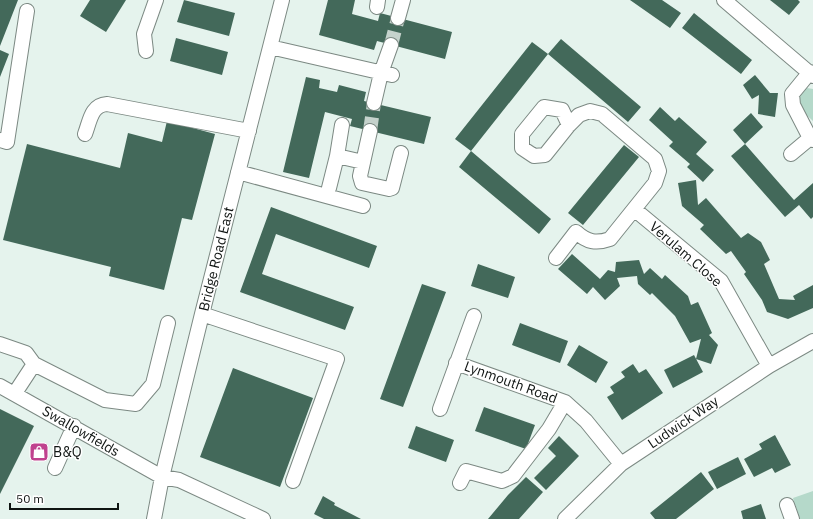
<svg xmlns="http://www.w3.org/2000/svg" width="813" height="519" viewBox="0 0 813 519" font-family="'IBM Plex Sans',sans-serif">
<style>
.green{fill:#b5d9ca}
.building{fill:#43695a}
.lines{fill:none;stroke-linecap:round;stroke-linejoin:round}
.minor-tunnel{stroke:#c5d2cc;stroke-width:14;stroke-dasharray:14 7;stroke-linecap:butt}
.minor-casing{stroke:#7c8983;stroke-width:16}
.minor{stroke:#fff;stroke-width:14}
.labels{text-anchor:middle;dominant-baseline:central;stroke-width:3;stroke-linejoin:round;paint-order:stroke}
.street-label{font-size:14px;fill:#0f1412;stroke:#fff}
.poi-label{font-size:14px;fill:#0f1412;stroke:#fff;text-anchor:start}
</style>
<rect width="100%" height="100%" fill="#e5f3ed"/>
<path class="green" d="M807 88 813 89V121L799 108 798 97Z
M813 491V519H800L793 498Z"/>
<path class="building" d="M0 0H18L0 46Z
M90 0H126L106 32 80 16Z
M184 0 235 13 229 36 177 22Z
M328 0H355L352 14 378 21 380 13 452 32 445 59 377 41 374 50 319 35Z
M630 0H662L681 13 670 28Z
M770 0H798L800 2 789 15Z
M694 13 752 60 741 74 682 28Z
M176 38 228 52 222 75 170 61Z
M561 39 641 107 628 122 548 54Z
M532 42 548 54 471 151 455 139Z
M0 50 9 54 0 77Z
M755 75 770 93H778L775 117 758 114 759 95 752 99 743 85Z
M306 77 320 80 319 88 337 92 339 85 366 92 364 101 431 117 424 144 350 126 352 119 325 112 309 178 283 172Z
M660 107 675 121 679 117 707 142 696 154 714 170 703 182 687 167 690 164 669 146 673 142 649 120Z
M751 113 763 127 745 144 733 130Z
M167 121 215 134 192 220 182 218 164 290 109 276 111 267 3 240 27 144 120 168 128 133 162 142Z
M745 144 794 200 813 183V217L811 219 799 205 785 217 731 156Z
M624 145 639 157 583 225 568 213Z
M471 151 551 219 539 234 459 167Z
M696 180 698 205 706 198 741 238 748 233 761 242 770 260 764 264 779 299 795 300 793 296 813 285V308L788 319 767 312 762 300 744 274 746 272 731 251 726 254 700 229 704 225 682 206 678 183Z
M271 207 377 246 369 268 276 234 262 274 354 307 345 330 240 292Z
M572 254 600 279 608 270 615 272 616 262 639 260 644 274 650 268 662 279 665 275 688 296 691 305 698 302 712 333 709 335 718 345 711 364 696 359 701 339 690 343 675 316 652 293 650 295 638 284 637 276 617 278 620 286 605 300 593 287 587 294 558 269Z
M478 264 515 277 508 298 471 286Z
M422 284 446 292 403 407 380 399Z
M520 323 568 341 560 363 512 345Z
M579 345 608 362 596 383 567 365Z
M694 355 703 372 673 388 664 370Z
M633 364 639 373 646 369 663 393 622 420 607 397 614 393 610 387 625 377 621 372Z
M233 368 313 398 280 487 200 457Z
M484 407 535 425 526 449 475 431Z
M0 409 34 426 0 494Z
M416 426 454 440 446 462 408 448Z
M775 435 791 465 775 473 772 468 754 477 744 459 762 449 759 444Z
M559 436 579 456 546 490 534 478 556 456 548 448Z
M738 457 746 474 717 489 708 472Z
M701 472 714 489 676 519H655L650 513Z
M526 477 543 492 519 519H488L508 495Z
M323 496 335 503 334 505 361 519H324L314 514Z
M761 504 766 519H743L741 511Z"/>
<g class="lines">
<path class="minor-tunnel" d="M391 45 398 18
M370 131 374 103"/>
<defs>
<path id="minor" d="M724 0 813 76
M377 7 378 0
M398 18 403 0
M270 47 392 75
M146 51 144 34 156 0
M810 72 792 94 793 105 810 138 813 140
M374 103 381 73 391 45
M370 131 360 176 362 183 389 189 392 188 401 153
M85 134C90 121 91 105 107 104L249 131
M0 140 7 142 27 11
M791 154 810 138
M337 156 342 125
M238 172 363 206
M329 188 337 156 363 162
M634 209 721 281 769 366
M556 258 576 232C587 242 596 244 610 239L655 183 659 171 655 159 602 114 590 111 579 115 569 125 545 155 534 156 522 148V134L544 107 562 110 569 125
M202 314 337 359 293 481
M0 344 26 353 34 364
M456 363 565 402 586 421 621 464
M0 386 162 477 179 480 263 519
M15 393 34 364 105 400 136 404 153 384 168 323
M440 409 474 316
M55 468 74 426
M460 483 466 471 502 481 513 476 549 429 565 402
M787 505 792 519
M154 519 162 477 202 314 282 0
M565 519 621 464 769 366 813 341"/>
</defs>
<use href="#minor" class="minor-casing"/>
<use href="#minor" class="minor"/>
</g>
<defs>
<symbol id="shop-square" viewBox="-11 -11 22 22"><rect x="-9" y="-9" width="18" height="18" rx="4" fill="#c0428e" stroke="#fff"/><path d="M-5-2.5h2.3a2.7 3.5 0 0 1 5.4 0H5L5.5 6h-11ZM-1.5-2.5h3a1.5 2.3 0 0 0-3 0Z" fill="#fff"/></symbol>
</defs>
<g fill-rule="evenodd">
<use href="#shop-square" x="28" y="441" width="22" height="22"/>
</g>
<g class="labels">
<g class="street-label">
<text transform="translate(686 254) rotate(41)">Verulam Close</text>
<text transform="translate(216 259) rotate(-76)">Bridge Road East</text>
<text transform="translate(511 382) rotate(20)">Lynmouth Road</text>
<text transform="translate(683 422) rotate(-34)">Ludwick Way</text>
<text transform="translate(81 431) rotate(30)">Swallowfields</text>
</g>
<g class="poi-label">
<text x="53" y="452">B&amp;Q</text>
</g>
</g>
<path d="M10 503v6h108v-6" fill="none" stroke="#0f1412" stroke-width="2"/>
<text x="16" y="503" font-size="12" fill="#0f1412" stroke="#ffffff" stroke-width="3" paint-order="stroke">50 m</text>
</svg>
